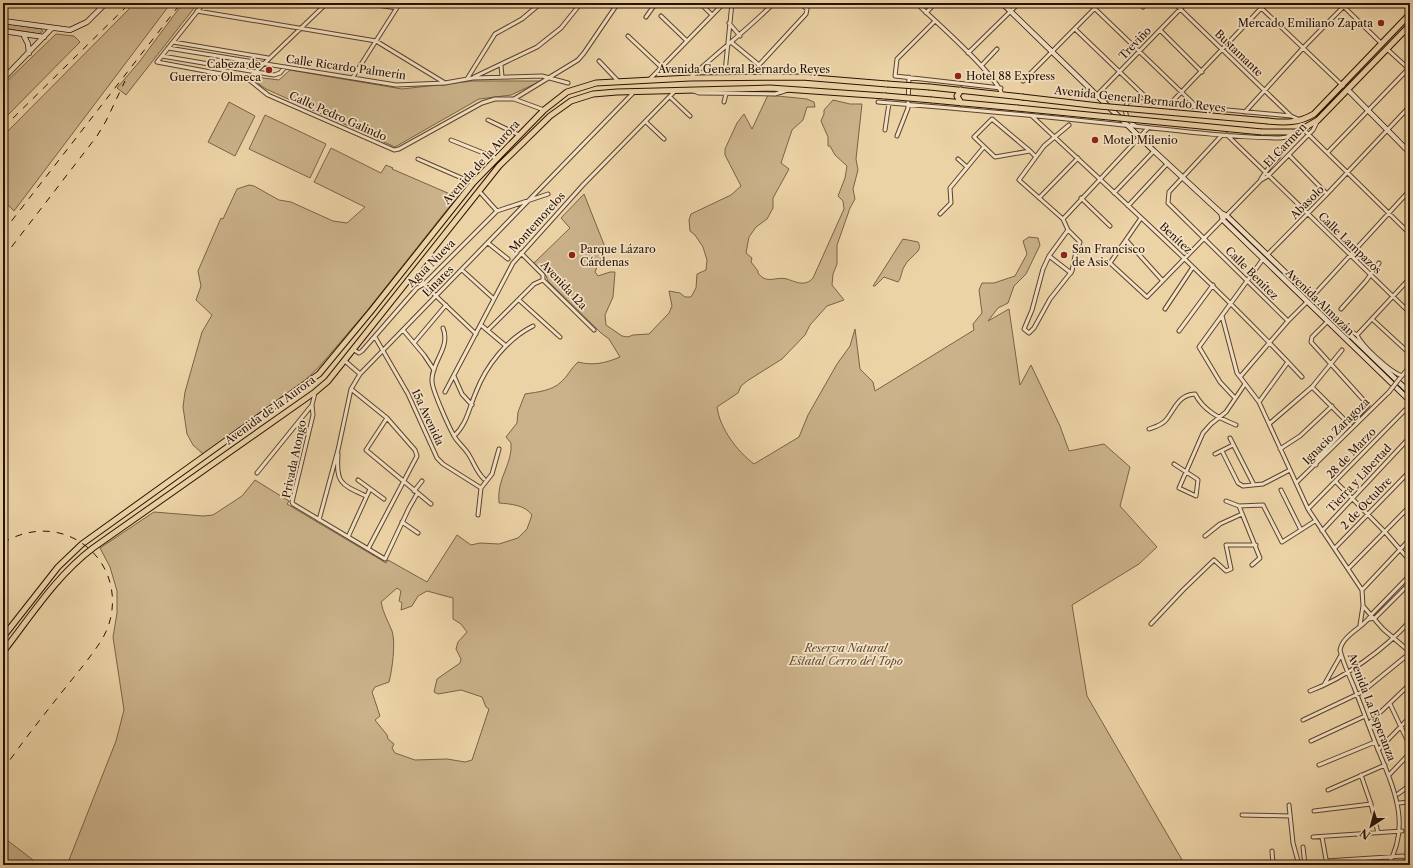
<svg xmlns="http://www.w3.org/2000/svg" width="1413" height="868" viewBox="0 0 1413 868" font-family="'Libre Caslon Text',serif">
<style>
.green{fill:#cbb28a;stroke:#7a6246;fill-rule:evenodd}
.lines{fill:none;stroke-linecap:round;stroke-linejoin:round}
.street-casing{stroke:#5a422c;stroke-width:5}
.secondary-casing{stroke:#291103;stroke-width:6}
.primary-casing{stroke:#291103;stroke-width:7}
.street{stroke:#f3e2c5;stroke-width:3}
.secondary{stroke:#f3e2c5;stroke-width:4.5}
.primary{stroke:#ecd3a6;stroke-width:5}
.rail{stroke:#291103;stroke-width:1;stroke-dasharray:7 7;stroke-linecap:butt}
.street-bridge-casing{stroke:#5a422c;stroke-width:5;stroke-linecap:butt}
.primary-bridge-casing{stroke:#291103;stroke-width:7;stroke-linecap:butt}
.street-bridge{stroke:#f3e2c5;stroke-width:3}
.primary-bridge{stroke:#ecd3a6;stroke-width:5}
.poi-dot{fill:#8f2418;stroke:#f3e2c5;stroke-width:1.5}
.labels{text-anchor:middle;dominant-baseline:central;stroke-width:3.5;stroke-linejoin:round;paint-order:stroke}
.poi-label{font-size:11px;fill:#291103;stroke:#f3e2c5;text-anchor:start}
.street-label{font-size:11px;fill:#291103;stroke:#f3e2c5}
.park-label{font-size:11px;font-style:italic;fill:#624932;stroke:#f3e2c5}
</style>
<rect width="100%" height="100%" fill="#ecd3a6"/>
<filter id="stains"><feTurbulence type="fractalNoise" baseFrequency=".005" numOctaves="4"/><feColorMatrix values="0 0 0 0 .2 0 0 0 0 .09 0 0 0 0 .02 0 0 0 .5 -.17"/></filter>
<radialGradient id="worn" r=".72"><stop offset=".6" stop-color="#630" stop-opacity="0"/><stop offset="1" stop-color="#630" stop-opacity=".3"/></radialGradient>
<path class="green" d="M135 3H171L14 211 3 200V136Z
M183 3H198L126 95 117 88 140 61Z
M3 23 41 29 43 31 39 34 3 28Z
M56 34 74 36 80 42 3 120V85Z
M290 70 402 89 472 81H541L511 95 479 99 395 147 266 89 253 80 256 77 279 80Z
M768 95 807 99 814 102 815 107H807L803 120 792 130 781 163 789 169 773 198V208L767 219 756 227 749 237 746 253 752 258 751 262 758 271V273C767 285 776 276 787 279 796 282 805 287 813 278L844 209 843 201 838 196 845 178 847 166 835 155 830 146H828V137L821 121 824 114V110L833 100 850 104H862L856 159 858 170 853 189 855 199 850 208 837 245V264L833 274 832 285 844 300 827 306 810 325 805 335 782 359 747 381 741 386 738 393 717 407C720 429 737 451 754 464L799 437 808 415 837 364 850 346 855 329 860 369 873 382 875 391 974 330 973 324 982 313 979 290 982 283H994L1015 276 1027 254 1023 241 1029 237 1038 238 1040 245 1026 274 1014 286 1008 303 998 308 988 321 1009 309 1020 385 1031 365 1060 426 1069 451 1104 444 1130 467 1120 506 1157 547 1139 564 1072 605 1087 696 1185 865H67L116 741 124 710 113 637 117 613V591L110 567 100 548 154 512 203 516 213 515 242 496 255 480 289 501 287 504 386 563 388 560 427 582 457 535 471 545 480 543 499 544 518 538 527 529 532 515C525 505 511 504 499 503 496 479 513 464 511 443L506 437 517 423 518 412 525 394C537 392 552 391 561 382 568 376 571 368 578 362 593 366 606 363 620 357L609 339 601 333 548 281 545 274 534 263 570 228 561 218 584 194 605 247 595 272 598 276 610 272H615L613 297 605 315 606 325 622 336 628 337 633 335 649 334 669 313 672 306 669 291 680 293 685 297H691L696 288 697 274 706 270 707 260 703 247 695 235 690 231 689 220 691 214 731 195 741 186 725 155V149L737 123 744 114 752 129ZM397 588 401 591 399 601 402 603 401 610 412 606 418 596 427 591 453 598V619L461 624 467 632 458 642 456 649 461 659 460 663 437 679 434 692 438 694 461 690 482 697 486 707 489 709 472 760 465 762 447 759 415 760 395 753 392 748 394 744 388 739 387 735 375 720 380 716 372 692 375 687 389 682C392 671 396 642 392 631 388 621 383 613 381 602Z
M229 102 255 116 235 156 208 142Z
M265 115 326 144 310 178 249 149Z
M331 148 381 173 386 165 393 168 392 169 457 197 366 312 319 367 303 382 203 454 193 445 187 434 183 407 185 392 202 332 212 315 196 300 201 286 198 271 221 218 223 219 237 189 249 185 254 186 279 200 291 202 333 221 347 223 365 207 314 182Z
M903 239 918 242C920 245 920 248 918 251 914 256 907 260 904 267 901 272 902 277 898 282L884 277 875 286H873Z
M3 837 37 863 39 865H3Z"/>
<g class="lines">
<defs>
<path id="street" d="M204 3 157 62 248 79 268 95 394 150 399 149 482 103 495 99H514L578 60 584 53 618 3
M364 3 397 8
M700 3 712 15
M916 3C932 18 999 77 1002 95
M1089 3 1197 107
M1139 3 1143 7
M1174 3 1291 116
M1256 3 1343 86
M1340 3 1382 44
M197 11 376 41 445 83
M926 13 935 3
M661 16 686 40
M646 17 656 3
M935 21 897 59 895 76 1001 88
M729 23 740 36
M1075 29 1151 102
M1160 30 1202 72
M628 36 661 67
M173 42 268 58
M731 42 759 65
M168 48 396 85 445 83 473 78 542 76 568 83
M1387 49 1410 70
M968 53 1019 3
M162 56 274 75 280 73 285 67
M599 61 618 81
M501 65 502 77
M981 66 997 49
M725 72 732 3
M759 72V65L806 14 807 9 800 3
M353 77 400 3
M474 77 537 47 561 28 581 3
M690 78C718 52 747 30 774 3
M248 79 327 3
M467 79 495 34 522 19 541 3
M650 79 724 3
M1023 81 1100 3
M691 90 699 93 775 94 788 90
M1097 95 1186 3
M670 97 690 116
M1101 98 1291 116 1300 120
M514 99 544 110
M1128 101C1123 111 1126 121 1136 126
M724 102 726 94
M878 102C954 108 1030 115 1105 123 1163 129 1222 137 1280 138L1287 137 1291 133
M1170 104 1266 3
M1245 112 1303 48 1347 3
M1032 116C1124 202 1217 286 1302 377
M488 120 519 135
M646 122 664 139
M885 130 889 103
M1304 130 1410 234
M1222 135 1169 192 1168 203 1288 321
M1227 135 1410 313
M897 136 908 108 909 77
M451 140 496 158
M1030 151 995 157 974 137 992 119 1030 151 1035 156
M1328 152 1410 67
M1289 155 1327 194
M418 159 473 183
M958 159 967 167
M1261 179C1270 162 1288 153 1292 133
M479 191 497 211
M1114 193 1154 151
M1039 198 1078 158
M1081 198 1110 226
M1128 206 1167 164
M940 214 951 203 950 188 983 148
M1141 218 1110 263 1147 297 1261 180 1268 176 1313 130 1318 120
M1063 219 1148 128
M1068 230 1049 256 1043 269 1032 310 1024 329 1029 333 1034 328 1050 299 1072 271 1075 256 1080 242 1068 230 1063 219 1019 180 1044 146 1069 125
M1126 240 1162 280
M488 243 508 259
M521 253 543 275V280L594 330
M1267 255 1327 194 1410 106
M1049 256 1071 273
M462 270 494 299
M414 275 476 334
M1311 298 1410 190
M519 300 560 337
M1165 309 1193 267
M1341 309 1366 281 1379 263
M1222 316 1237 373 1259 402 1308 509 1362 590 1363 606 1360 625
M1372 319 1410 354
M481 325 506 346
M1343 326 1357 335
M443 328C451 348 431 362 432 381 432 390 449 427 454 436 458 443 465 448 469 455 474 463 477 473 484 479
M403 330 424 355 434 370
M488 330 534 284 543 280
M1179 331 1213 285
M375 337 408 394 437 458 443 464 481 488
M414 343 446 305
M354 350 359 353 362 351 417 288 424 284 497 211 548 194
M345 361 360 374
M454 376 462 394 472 405
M1402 376C1390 372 1362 346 1357 335L1410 278
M1240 377 1288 321 1307 302
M1401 377 1410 366
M1312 387 1350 425
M351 389 387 418 415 450 417 456 368 549
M445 392 513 263 583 185 675 91
M315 393 312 405 313 415 292 502 293 504 385 559 409 508 417 494
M1235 398 1220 382 1199 347 1263 259
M1259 402 1288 362
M387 418 366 450 431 504
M1269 424 1312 387 1342 350
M1149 429C1155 427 1162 425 1166 420 1175 409 1178 395 1195 394 1204 411 1219 418 1236 425
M454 436C467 424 469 408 476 392 486 366 507 339 533 326
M1230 438 1254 485
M1280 449 1300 436 1332 406
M1222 451 1238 483 1243 486 1263 484 1290 470
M338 454C336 483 340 484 366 496
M1215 454 1233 445
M1174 464 1197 479 1198 480 1196 496 1179 488 1203 433 1211 424 1226 412 1245 384
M1316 465 1317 459 1368 405 1311 342 1312 337 1327 322
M257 473 312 405
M358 480 384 499
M1336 482 1385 532 1410 561
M1296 483 1389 392
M481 488 492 474 499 449
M1281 490 1301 530
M414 491 422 481
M1226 501 1239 506 1263 505 1282 542 1315 521
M1239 506 1260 558 1252 565
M1308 509 1405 410
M478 515 481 488
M319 520 338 450 351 389 360 374 635 91
M402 522 418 533
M1322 531 1410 437
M1205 536 1220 524 1242 514
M348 537 370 489
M1335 548 1410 471
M1349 568 1410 506
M1362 590 1410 539
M1363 606 1383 629 1410 652
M1369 619 1375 618 1410 583
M1151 624 1183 590 1214 560 1226 571 1231 569 1226 545H1256
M1324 685 1341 655
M1310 691C1345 678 1385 649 1410 621
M1390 704 1410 746
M1303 720 1362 692 1410 653
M1368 724 1410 684
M1311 741 1365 716
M1378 750 1410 717
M1319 765 1375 742
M1361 775 1371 804 1378 833
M1389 775 1410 753
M1328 790 1385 765
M1398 794 1410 785
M1399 803 1410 802
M1289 805 1293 843 1299 865
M1314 811 1371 804
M1242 815 1290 816
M1313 837 1402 831
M1322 837 1327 865
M1303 847 1305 865
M1272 851 1273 865
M1326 861 1403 856 1410 860
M1388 865C1413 822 1391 783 1375 742 1368 724 1361 705 1354 687 1349 675 1343 663 1340 650 1343 634 1365 627 1372 614L1410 575"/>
<path id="secondary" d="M1002 3 1154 151 1221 213 1227 216 1410 393
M3 21 70 30 87 22 106 3
M3 31 44 37
M23 34 28 44 29 53
M3 79 52 28
M1348 90 1410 153
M1221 213 1223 220 1410 401"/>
<path id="primary" d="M930 87 1022 97
M932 100 1017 108
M961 103 957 96 961 90
M1268 121C1285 123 1299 123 1314 114L1410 14
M1262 132H1297L1318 120 1410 25
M3 637 58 567 82 544 319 374 372 310 473 183 544 110 567 92 596 83 690 78 802 77 887 84
M3 652C31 616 56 576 93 548L315 392 328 381 499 166 550 116 571 101 593 94 617 92 770 88 885 96"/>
</defs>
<use href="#street" class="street-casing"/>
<use href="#secondary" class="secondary-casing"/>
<use href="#primary" class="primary-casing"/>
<use href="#street" class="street"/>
<use href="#secondary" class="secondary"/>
<use href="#primary" class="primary"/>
<path class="rail" d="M3 128 130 3
M3 232 181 3
M3 258 97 136 106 121 125 81
M3 543C25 529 53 527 75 539 113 559 123 606 101 641 88 661 72 679 58 697 39 721 20 745 3 770"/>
<defs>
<path id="street-bridge" d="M1389 392 1400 378"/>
<path id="primary-bridge" d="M887 84 930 87
M885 96 932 100
M1022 97 1099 106 1268 121
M1017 108 1262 132"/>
</defs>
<use href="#street-bridge" class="street-bridge-casing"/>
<use href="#primary-bridge" class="primary-bridge-casing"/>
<use href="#street-bridge" class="street-bridge"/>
<use href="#primary-bridge" class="primary-bridge"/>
</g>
<g class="poi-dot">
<circle cx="1381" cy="23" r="4"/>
<circle cx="269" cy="70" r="4"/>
<circle cx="958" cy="76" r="4"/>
<circle cx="1095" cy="140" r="4"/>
<circle cx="572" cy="255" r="4"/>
<circle cx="1064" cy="255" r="4"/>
</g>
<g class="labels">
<g class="poi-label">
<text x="1373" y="23" text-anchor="end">Mercado Emiliano Zapata</text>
<text x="261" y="64" text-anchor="end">Cabeza de<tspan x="261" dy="13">Guerrero Olmeca</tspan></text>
<text x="966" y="76">Hotel 88 Express</text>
<text x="1103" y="140">Motel Milenio</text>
<text x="580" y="249">Parque Lázaro<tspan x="580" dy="13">Cárdenas</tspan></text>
<text x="1072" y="249">San Francisco<tspan x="1072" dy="13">de Asis</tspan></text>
</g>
<g class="street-label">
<text transform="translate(1135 43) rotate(-46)">Treviño</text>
<text transform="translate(1239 53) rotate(44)">Bustamante</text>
<text transform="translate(346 67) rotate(8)">Calle Ricardo Palmerín</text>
<text x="744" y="69">Avenida General Bernardo Reyes</text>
<text transform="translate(1140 99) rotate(6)">Avenida General Bernardo Reyes</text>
<text transform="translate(338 116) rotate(24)">Calle Pedro Galindo</text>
<text transform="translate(1285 145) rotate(-46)">El Carmen</text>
<text transform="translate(481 162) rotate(-48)">Avenida de la Aurora</text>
<text transform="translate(1307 202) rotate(-45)">Abasolo</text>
<text transform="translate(537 222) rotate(-48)">Montemorelos</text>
<text transform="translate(1176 238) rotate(43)">Benítez</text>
<text transform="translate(1350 243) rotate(44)">Calle Lampazos</text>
<text transform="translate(431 263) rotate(-45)">Agua Nueva</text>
<text transform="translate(1252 273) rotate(45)">Calle Benítez</text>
<text transform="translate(438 281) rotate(-45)">Linares</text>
<text transform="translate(564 285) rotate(47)">Avenida 12a</text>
<text transform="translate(1320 302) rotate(44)">Avenida Almazán</text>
<text transform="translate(270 410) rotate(-36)">Avenida de la Aurora</text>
<text transform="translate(428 417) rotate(65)">15a Avenida</text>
<text transform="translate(1336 431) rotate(-45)">Ignacio Zaragoza</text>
<text transform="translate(1351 453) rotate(-46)">28 de Marzo</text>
<text transform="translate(294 459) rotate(-78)">Privada Atongo</text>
<text transform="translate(1359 478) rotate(-47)">Tierra y Libertad</text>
<text transform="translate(1366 503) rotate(-46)">2 de Octubre</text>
<text transform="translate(1372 707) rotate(69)">Avenida La Esperanza</text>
</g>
<g class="park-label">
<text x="846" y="648">Reserva Natural<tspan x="846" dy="13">Estatal Cerro del Topo</tspan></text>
</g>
</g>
<rect width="1413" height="868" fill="none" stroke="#ecd3a6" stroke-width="16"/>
<rect x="4" y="4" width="1405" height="860" fill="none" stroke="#291103" stroke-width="2"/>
<rect x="8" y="8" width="1397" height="852" fill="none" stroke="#291103"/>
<g transform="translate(1371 826) rotate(216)" stroke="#f3e2c5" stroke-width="3" paint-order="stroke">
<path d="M0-3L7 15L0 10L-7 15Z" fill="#291103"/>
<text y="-6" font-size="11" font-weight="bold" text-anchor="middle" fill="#291103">N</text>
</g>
<rect width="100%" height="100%" filter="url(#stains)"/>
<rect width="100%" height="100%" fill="url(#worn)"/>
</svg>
